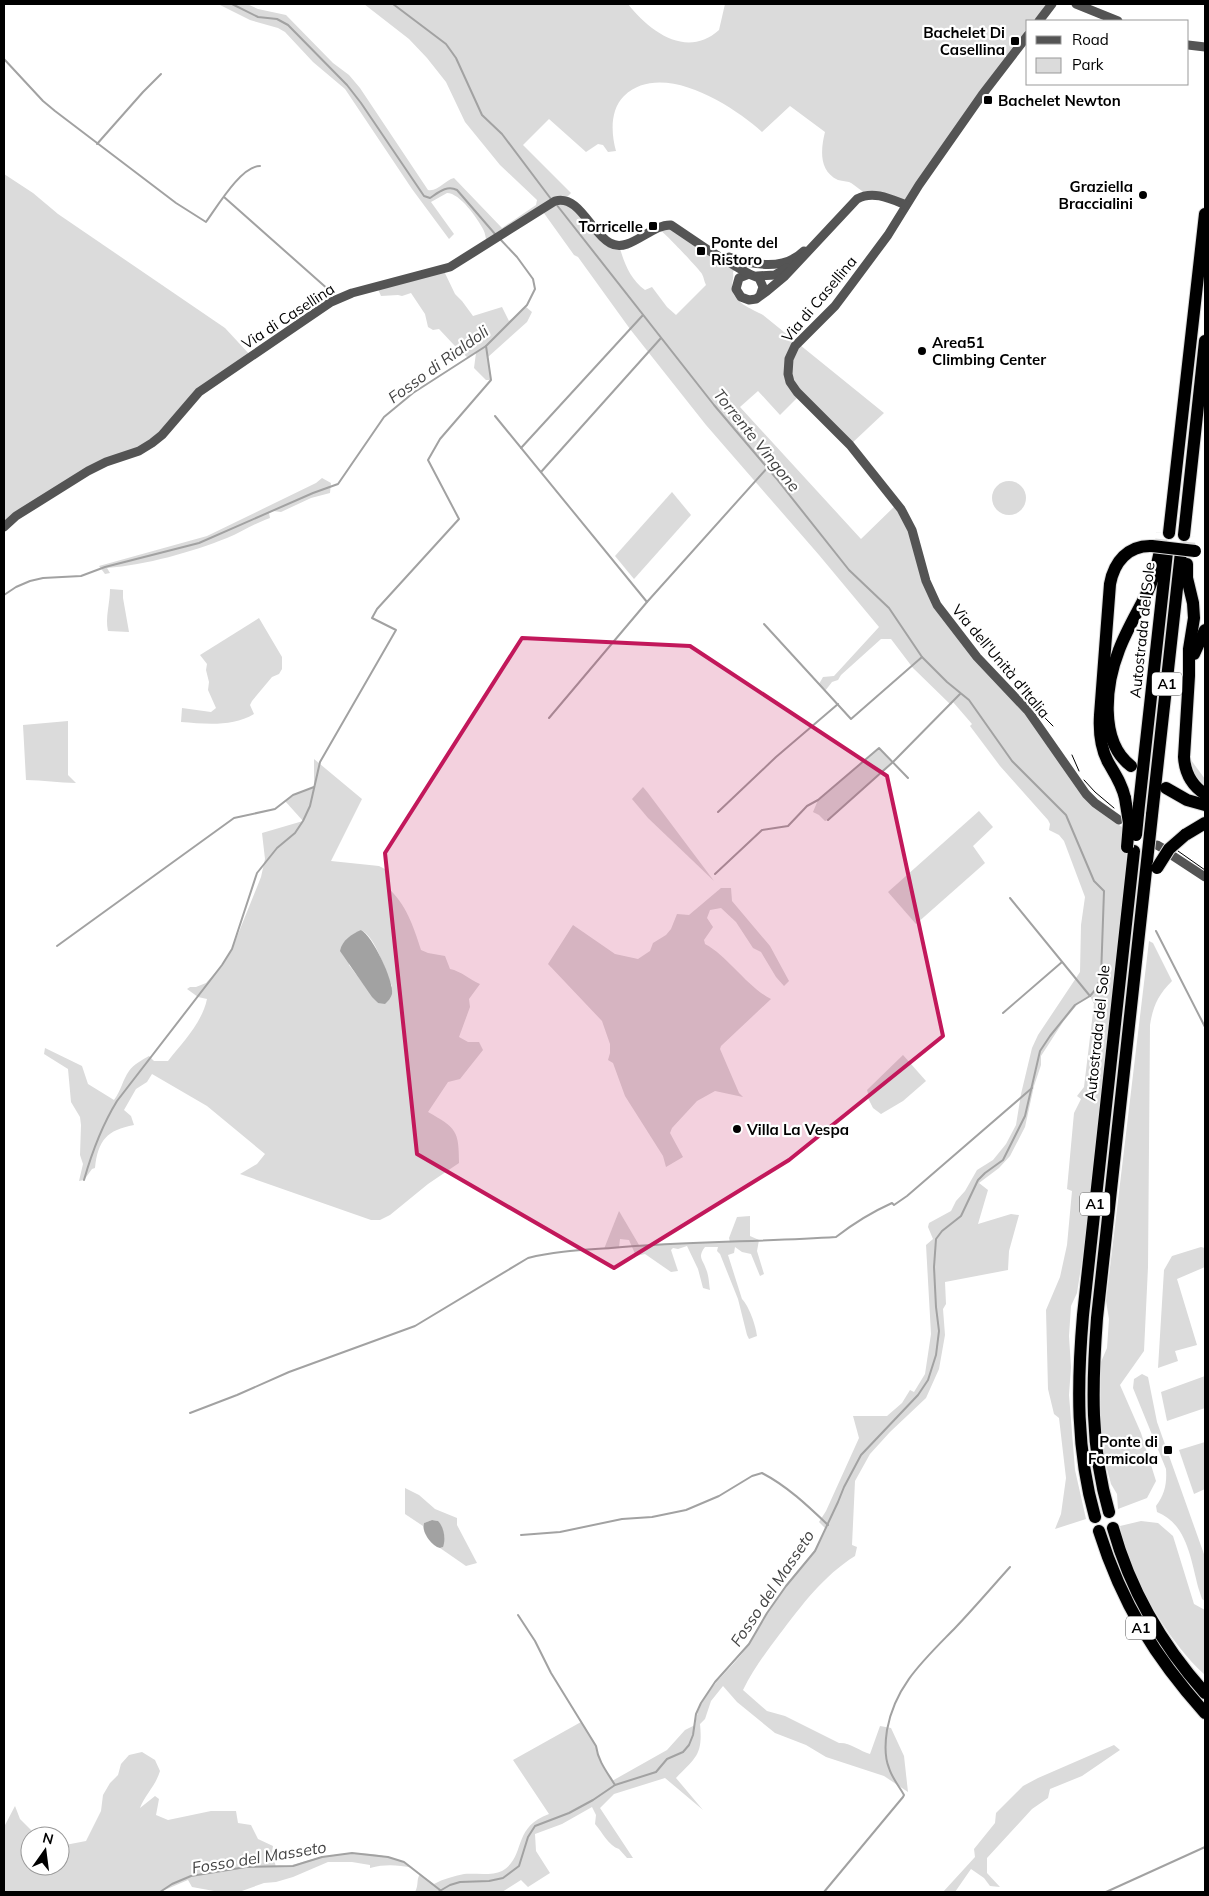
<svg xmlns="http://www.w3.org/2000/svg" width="1209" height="1896" viewBox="0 0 1209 1896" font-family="Mulish,sans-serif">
<rect width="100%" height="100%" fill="#fff"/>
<g fill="#dbdbdb" fill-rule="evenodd">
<path d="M218 4H247L258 9 286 15 333 63 349 75 360 88 428 190C438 192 445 180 454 178L502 228 536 205 537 200 500 165 465 122 446 82 427 58 409 39 364 4H628C650 32 687 59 719 30L725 4H1053L1039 21H1028V35L906 205C894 202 881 200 869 195 861 192 856 185 849 182 845 181 841 181 838 180 818 171 821 148 825 132L790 106 762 132C732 105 662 60 624 96 610 110 611 133 616 151L608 152 603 145 598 144 586 152 549 119 523 145 571 193 565 199 600 234 619 245C624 263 630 279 645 290L652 287 667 307 676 315 706 285C704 281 704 278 702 274 699 269 664 232 660 230L668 225 735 269 733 272C734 277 732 281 732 287 732 302 752 309 763 315L884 413 850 445 800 395 780 415 758 391 740 407 861 539 897 504 901 509 931 595 1009 690 1080 787 1119 820V825L1128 832 1126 866 1130 890 1103 1126 1077 1293 1071 1306 1069 1336 1071 1367 1069 1395 1075 1470 1086 1519 1055 1529 1061 1514 1066 1478 1059 1418 1054 1414 1048 1389 1046 1310 1060 1277 1067 1245 1072 1191 1067 1189 1074 1113 1081 1099 1077 1096 1084 1087 1094 1004 1090 996 1080 1001 1063 1022 1041 1056V1065L1034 1086 1025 1127 1010 1156 999 1168 979 1183 988 1190 978 1224 1011 1214 1019 1215 1009 1251 1008 1270 945 1282 946 1304 943 1309 945 1335 939 1369 926 1398 890 1432 870 1454 855 1481 852 1545 857 1547 855 1556C823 1576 802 1605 779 1635 766 1652 753 1670 743 1690L767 1711 785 1716 839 1743C849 1742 860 1751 870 1754L880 1726 891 1728 904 1756 908 1792 884 1776 826 1757 806 1745 775 1733 737 1702 723 1686 711 1701 705 1719 700 1724C703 1755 696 1757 676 1778L703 1810 665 1778 614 1794 600 1808 633 1858H627L619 1849C609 1846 602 1832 595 1824L596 1815 592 1807 562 1824 535 1834 536 1851 550 1873 528 1887 521 1880 502 1892H415C419 1885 416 1880 420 1874L434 1884C443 1879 454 1876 464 1874 475 1873 492 1876 502 1871 527 1856 511 1828 549 1814L513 1760 581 1722 596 1746 597 1754 602 1765 612 1781 667 1750 685 1730 695 1725C700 1689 731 1672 749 1644 753 1639 755 1632 758 1627 766 1613 775 1601 784 1588 798 1568 817 1553 826 1529L819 1522 826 1511 859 1438 853 1416H887L902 1403 910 1390 914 1392 925 1374 931 1334 926 1245 933 1239 928 1227 929 1223 951 1211 956 1201 965 1191 977 1170 993 1160 1006 1144 1016 1125 1021 1094 1032 1048 1038 1035 1080 972 1081 925 1085 897 1064 841 1059 835 1049 830 1050 824 1048 820 1000 766 970 726 972 724 953 702 951 705 913 668 891 639H881L841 675 838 680 832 682 825 691 819 684 823 677 834 676 879 627 819 555 706 425 630 329 578 257 574 255 541 209 488 244C485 239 486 234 483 229 477 218 460 193 447 193L431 202 454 234 449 239 412 189 345 89 313 62 285 32 278 28 250 20Z"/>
<polygon points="4,174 33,193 58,214 225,328 251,356 216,379 152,443 106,462 4,527"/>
<polygon points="443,269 455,294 462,301 473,316 502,307 509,321 526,307 532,312 527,322 488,357 491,380 486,380 474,368 476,353 468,358 454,345 439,329 433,330 428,327 425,314 411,293 402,296 398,295 381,296 377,287"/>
<path d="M322 478 331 483 330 493 311 498 281 512 273 511 269 513 270 518C255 523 242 532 227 538 192 552 146 565 107 568L110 573 105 574 99 566 207 536 316 483Z"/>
<circle cx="1009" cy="498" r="17"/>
<polygon points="672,492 691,515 634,579 615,556"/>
<path d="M110 589 123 590V598L129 632 108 631C105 617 110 604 110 589Z"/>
<path d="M259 618 282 657V669L279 674 272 677 252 701 250 705 254 714C232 727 206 724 181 722L182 708 211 712 216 708 208 690 209 682 206 670 207 664 200 655Z"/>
<path d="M68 721V775L76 783C59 783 43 780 26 780L23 725Z"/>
<polygon points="879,748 893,762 828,820 825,821 819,815 813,812 818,800"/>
<path d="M314 759 362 799 331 861 379 866 389 871 387 887C406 904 413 925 421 950L428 953 445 956 450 969C461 971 470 980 480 984L469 999 470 1007 459 1037 468 1042H479L483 1050 460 1079 448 1082 428 1112C456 1128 459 1130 459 1163L428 1184 390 1215 380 1220H371L240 1174 257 1164 265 1154 207 1106 152 1074 147 1082 136 1089 124 1110 131 1116 134 1125C107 1130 98 1140 95 1168L92 1169 84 1180 79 1181 83 1164 80 1155 81 1125 80 1117 71 1102 68 1069 44 1054 45 1048 82 1066 88 1084 114 1100C121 1091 123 1079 129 1071 134 1064 142 1060 149 1056L154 1061H168C182 1043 202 1023 207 999L198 997 187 989 190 987H196L206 983 222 965 232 949 261 877 265 859 262 833 303 821 285 801 300 792 314 787ZM361 930C376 937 385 971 392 986L378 1003 349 965Z"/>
<polygon points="1191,760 1205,779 1205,786 1195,775"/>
<polygon points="643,787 648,793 714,881 648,818 632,799"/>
<polygon points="979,811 993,827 973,846 985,863 916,924 888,892"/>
<path d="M721 888H731L732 901 770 946 789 981 784 986 776 977 761 952 753 948 736 922 721 908 710 910 707 918 713 927 704 940 705 944C729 957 747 987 771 999L721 1046 720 1049 739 1093 743 1097 715 1091 697 1101 672 1128 670 1133 683 1157 666 1167 663 1156 625 1096 613 1063 608 1060 610 1053V1044L602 1021 548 964 573 925 615 954 638 959 650 951 653 943 666 935 671 929 677 914 689 915Z"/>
<path d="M1149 941 1153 943 1172 981C1158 995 1153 1006 1150 1025L1148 1267 1144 1351 1120 1385 1141 1433 1156 1481 1147 1498 1118 1509 1117 1494 1111 1484 1100 1443 1101 1362 1107 1348 1109 1319 1106 1301Z"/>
<polygon points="903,1055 926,1081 903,1101 881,1114 873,1108 868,1098 869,1097 867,1090"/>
<path d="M619 1211 639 1245 730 1242 729 1238 737 1217 750 1216V1236L759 1240 757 1251 764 1274 760 1276 751 1254 742 1252 735 1247 734 1253 728 1255 742 1299C749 1306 756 1326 757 1336L749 1339 747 1335 738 1299 720 1254 717 1251 718 1247H705C697 1257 703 1260 706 1269 709 1276 709 1284 710 1290L703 1288 698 1269 687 1246 678 1249 673 1248 671 1250 678 1271 671 1272 645 1254 636 1256 629 1240 620 1239 619 1247 604 1249Z"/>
<polygon points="1201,1247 1205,1248 1205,1267 1177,1279 1197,1345 1175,1351 1178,1361 1158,1368 1164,1270 1172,1256"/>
<path d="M1142 1374 1148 1377 1157 1422 1205 1557V1601L1202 1599 1199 1590C1191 1562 1188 1524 1157 1512L1156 1506C1165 1494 1167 1483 1166 1469L1133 1388 1134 1379Z"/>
<polygon points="1205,1376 1205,1408 1167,1421 1161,1392"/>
<polygon points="1205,1442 1205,1489 1194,1494 1179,1450"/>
<polygon points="405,1488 419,1495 435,1509 457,1518 457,1525 477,1563 466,1566 440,1548 443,1547 438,1521 432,1520 424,1523 423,1526 405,1514"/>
<path d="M1141 1521 1158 1523 1173 1536 1194 1604 1205 1610V1675C1168 1642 1129 1575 1120 1526Z"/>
<polygon points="1114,1745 1120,1750 1082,1776 1050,1789 1048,1798 1032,1809 987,1858 987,1873 1000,1887 990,1886 984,1878 971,1869 955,1892 943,1892 975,1857 974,1849 995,1823 996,1813 1023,1786 1038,1778"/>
<path d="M142 1752 155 1760 160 1771C156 1785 145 1795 140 1808L155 1796 159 1799 156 1815 168 1820 211 1811H236L238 1823 251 1825 258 1839 273 1846 272 1852 276 1867C292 1867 306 1860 322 1857 351 1851 387 1851 413 1868 397 1865 386 1864 370 1868V1865L352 1862H328L293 1877 276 1882 264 1883 239 1892H215L214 1891 192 1887 188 1880 160 1892H4V1827L15 1806 20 1819 37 1836H30V1866H60V1846L86 1841 101 1811 103 1795 110 1783 118 1775 121 1764 129 1755Z"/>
</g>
<g fill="#a2a2a2">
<path d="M361 930C372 935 394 981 392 994 391 998 388 1001 385 1004L378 1003 372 997 340 951C342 940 352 934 361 930Z"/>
<path d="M432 1520 438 1521C444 1527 446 1539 443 1547L440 1548C431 1546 421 1531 424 1523Z"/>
</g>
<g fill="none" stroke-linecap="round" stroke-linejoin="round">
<g stroke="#a2a2a2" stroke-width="2">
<path d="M232 4 258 17 277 19 288 25 347 85 361 103 424 196 430 198C439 192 447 185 457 190L495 234"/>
<polyline points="393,4 446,44 456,58 482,115 502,134 551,199"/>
<path d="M4 59 43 101 55 111 176 203 206 222C217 207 241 166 260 166"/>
<polyline points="97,144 143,92 161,74"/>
<polyline points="224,197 330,291"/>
<polyline points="495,416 647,602"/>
<polyline points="521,448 643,315"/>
<polyline points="541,472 661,338"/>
<polyline points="4,595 16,587 30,581 43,578 81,576 105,567 199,543 313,493 338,484 384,417 413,393 486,346 527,305 535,289 533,279 517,257 500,239"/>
<polyline points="764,624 851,719 922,657"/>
<polyline points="549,718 647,602 768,467"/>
<polyline points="718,812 776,757 838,704"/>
<polyline points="828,820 893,762 960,694"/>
<polyline points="715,874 762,830 788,826 807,806 818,800 879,748 908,778"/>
<polyline points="1010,898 1090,996"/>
<polyline points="1156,931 1205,1027"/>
<polyline points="57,946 234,818 275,809 293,795 314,787"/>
<polyline points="1003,1013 1062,962"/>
<path d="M84 1180C92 1152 101 1127 117 1101L222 965 232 949 257 873 277 848 295 833 303 821 310 806 320 762 396 630 372 618 377 609 459 519 428 460 440 439 491 380 486 346"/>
<path d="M190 1413 237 1395 289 1372 415 1326 528 1258C555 1251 583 1250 611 1248 686 1241 761 1242 836 1237 854 1223 872 1212 892 1203L894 1205 907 1196 1032 1088"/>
<path d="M521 1535 560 1532 622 1519 652 1517 686 1510 719 1496 752 1476 762 1473C787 1486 807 1505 828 1525"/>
<path d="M518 1615 535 1641 551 1673 596 1746C598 1761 607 1772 615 1785"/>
<polyline points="160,1892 172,1884 191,1876 246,1867 293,1866 322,1857 352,1853 388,1857 404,1862 440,1890"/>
<polyline points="438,1892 450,1885 460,1882 489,1881 503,1878 519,1866 528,1837 535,1826 569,1813 593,1800 615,1785 656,1772 667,1759 683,1752 689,1745 693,1735 696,1714 701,1703 715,1682 749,1644 767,1613 786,1586 815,1551 838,1502 844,1487 861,1455 918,1395 928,1380 936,1355 939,1331 936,1307 934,1267 936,1239 942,1231 961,1216 978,1180 985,1173 1003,1160 1025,1116 1040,1051 1050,1036 1075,1005 1090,996 1096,989 1101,977 1104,891 1094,881 1066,815 1012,761 969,700 947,682 922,657 889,608 849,570 776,478 714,405 556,204"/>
<path d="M824 1892 903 1797 904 1795C899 1786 892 1778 889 1768 884 1756 885 1743 887 1730 895 1685 925 1659 956 1627 974 1608 992 1587 1010 1567"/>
<polyline points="1106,1892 1205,1847"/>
</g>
<g stroke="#d9d9d9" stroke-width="12" stroke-dasharray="12 6" stroke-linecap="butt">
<polyline points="1160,551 1162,533"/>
<polyline points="1188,554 1190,536"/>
</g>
<defs>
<g id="motorway">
<polyline points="1169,533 1205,214"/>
<polyline points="1184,535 1205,341"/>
<path d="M1187 564V578L1193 603 1194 618 1189 649V676L1184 757C1185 773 1191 785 1205 794"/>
<polyline points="1194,654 1205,630"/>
<path d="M1131 766C1098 741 1106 683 1119 650 1126 631 1137 613 1146 595 1153 581 1157 566 1160 551"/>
<polyline points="1166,788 1187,800 1205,805"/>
<path d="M1125 798C1122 784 1115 774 1108 762 1100 747 1099 731 1100 715L1110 584C1114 562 1128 545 1152 546"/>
<polyline points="1139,805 1167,552"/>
<polyline points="1152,815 1181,552"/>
<polyline points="1185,835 1205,823"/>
<path d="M1109 1512C1090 1447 1092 1384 1097 1318L1147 861"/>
<path d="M1095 1517C1076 1451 1077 1384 1083 1315L1134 851"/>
<path d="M1113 1528C1130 1589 1163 1646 1205 1693"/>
<path d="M1099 1531C1122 1604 1155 1657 1205 1713"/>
</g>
</defs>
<use href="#motorway" stroke="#dbdbdb" stroke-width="14"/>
<g stroke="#545454" stroke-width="9">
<polyline points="1076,4 1118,21"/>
<polyline points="1039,21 1052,4"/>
<polyline points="1028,35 982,95 919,185 888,235 853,282 835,306 795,346 789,359 788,374 790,382 797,392 850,445 901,509 912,530 926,581 937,605 977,657 1028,711 1086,794 1095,803 1119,820"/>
<polyline points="1188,45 1205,47"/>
<path d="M729 257C754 265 784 271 804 251"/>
<polyline points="757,276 775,275 787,268"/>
<path d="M760 296 763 287 759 278 749 274 739 278 736 289 741 297 749 300 756 299 767 291 785 276 857 199C873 190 891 199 906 205"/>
<path d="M4 527 16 516 88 471 106 462 139 451 152 443 162 435 199 392 331 302 352 293 450 267 555 201C579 194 591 233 610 243 629 254 651 224 671 225L708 250 749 274"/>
<polyline points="1157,845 1164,849"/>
<polyline points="1173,856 1205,877"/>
</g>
<use href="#motorway" stroke="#000" stroke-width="12"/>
<g stroke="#000" stroke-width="1">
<polyline points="1040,713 1053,726"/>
<polyline points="1072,755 1079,771"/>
<polyline points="1084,780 1095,792 1114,808"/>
<polyline points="1178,851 1205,870"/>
</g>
<defs>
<g id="motorway-bridge">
<polyline points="1152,546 1195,551"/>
<polyline points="1125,798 1129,823 1127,847"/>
<polyline points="1136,835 1139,805"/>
<polyline points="1147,861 1152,815"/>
<polyline points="1157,868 1169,849 1185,835"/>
</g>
</defs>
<use href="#motorway-bridge" stroke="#dbdbdb" stroke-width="14" stroke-linecap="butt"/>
<use href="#motorway-bridge" stroke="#000" stroke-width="12"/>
</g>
<path fill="#c2185b" fill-opacity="0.2" stroke="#c2185b" stroke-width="4" stroke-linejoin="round" d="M522 638 690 646 887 776 943 1036 789 1160 614 1268 417 1154 385 853Z"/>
<g fill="#000" stroke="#fff" stroke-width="2">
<rect x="1010" y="36" width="10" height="10" rx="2.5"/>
<rect x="983" y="95" width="10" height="10" rx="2.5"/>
<circle cx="1143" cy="195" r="5"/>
<rect x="648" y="221" width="10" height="10" rx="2.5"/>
<rect x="696" y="246" width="10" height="10" rx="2.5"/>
<circle cx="922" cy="351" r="5"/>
<circle cx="737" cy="1129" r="5"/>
<rect x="1163" y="1445" width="10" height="10" rx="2.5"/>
</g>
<g text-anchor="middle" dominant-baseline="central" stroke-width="4.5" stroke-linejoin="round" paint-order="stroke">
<g fill="#fff" stroke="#4c4c4c" stroke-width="1">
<rect x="1152" y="672.5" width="30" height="23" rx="4"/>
<rect x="1080" y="1192.5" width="30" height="23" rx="4"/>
<rect x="1126" y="1616.5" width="30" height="23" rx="4"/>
</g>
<g font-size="14" font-weight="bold" fill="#000">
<text x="1167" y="684">A1</text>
<text x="1095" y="1204">A1</text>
<text x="1141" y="1628">A1</text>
</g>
<g font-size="15" font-weight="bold" fill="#000" stroke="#fff" text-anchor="end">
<text x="1005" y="32">Bachelet Di<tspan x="1005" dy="17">Casellina</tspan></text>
<text x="998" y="100" text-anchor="start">Bachelet Newton</text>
<text x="1133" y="186">Graziella<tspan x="1133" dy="17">Braccialini</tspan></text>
<text x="643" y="226">Torricelle</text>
<text x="711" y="242" text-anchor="start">Ponte del<tspan x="711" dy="17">Ristoro</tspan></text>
<text x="932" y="342" text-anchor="start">Area51<tspan x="932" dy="17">Climbing Center</tspan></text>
<text x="747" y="1129" text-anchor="start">Villa La Vespa</text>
<text x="1158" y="1441">Ponte di<tspan x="1158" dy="17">Formicola</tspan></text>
</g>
<g font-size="15" fill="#000" stroke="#fff">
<text transform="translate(819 299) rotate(-50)">Via di Casellina</text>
<text transform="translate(288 316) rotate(-33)">Via di Casellina</text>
<text transform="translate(1142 630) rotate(-84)">Autostrada del Sole</text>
<text transform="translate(1001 661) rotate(50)">Via dell'Unità d'Italia</text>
<text transform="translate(1097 1033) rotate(-84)">Autostrada del Sole</text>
</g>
<g font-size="16" font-style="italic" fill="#434343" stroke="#fff">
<text transform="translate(438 364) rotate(-36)">Fosso di Rialdoli</text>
<text transform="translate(757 440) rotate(51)">Torrente Vingone</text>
<text transform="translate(772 1588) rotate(-56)">Fosso del Masseto</text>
<text transform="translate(259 1857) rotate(-9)">Fosso del Masseto</text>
</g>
</g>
<rect width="1209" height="1896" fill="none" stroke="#000000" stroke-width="10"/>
<rect x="1026" y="20" width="162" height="65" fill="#ffffff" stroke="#999999"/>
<rect x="1036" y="36" width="25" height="8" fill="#545454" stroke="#999999"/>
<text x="1072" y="45" font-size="15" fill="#000000">Road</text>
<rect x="1036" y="58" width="25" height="15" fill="#dbdbdb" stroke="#999999"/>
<text x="1072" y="70" font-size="15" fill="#000000">Park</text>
<g transform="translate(45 1851) rotate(14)"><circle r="24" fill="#ffffff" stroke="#999999"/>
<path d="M0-4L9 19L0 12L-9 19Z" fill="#000000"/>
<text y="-8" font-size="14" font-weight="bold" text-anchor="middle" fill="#000000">N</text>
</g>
</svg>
